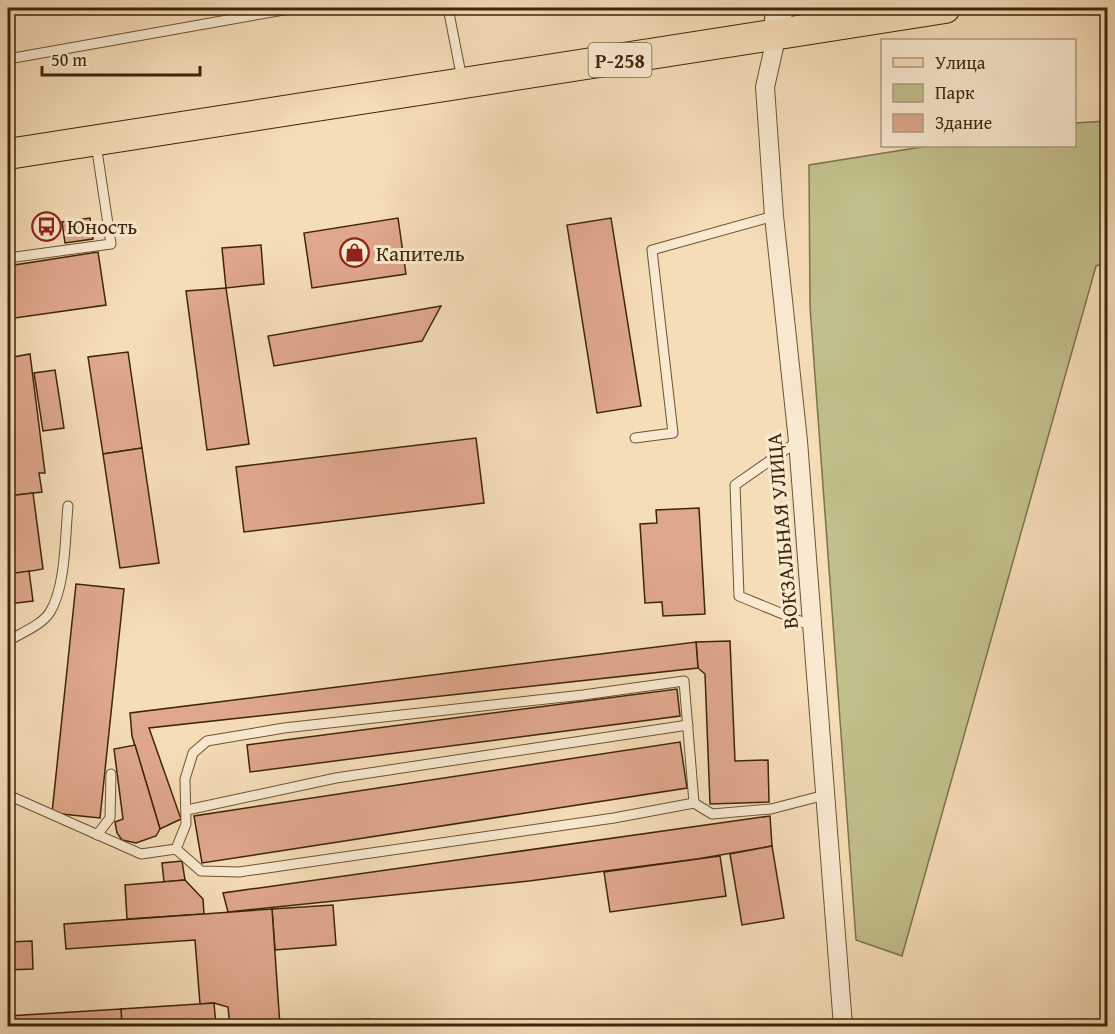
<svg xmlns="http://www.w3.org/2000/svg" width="1115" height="1034" viewBox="0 0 1115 1034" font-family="'Gentium Book Plus',serif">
<rect width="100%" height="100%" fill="#f5ddb7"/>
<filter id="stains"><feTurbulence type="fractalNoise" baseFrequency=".00333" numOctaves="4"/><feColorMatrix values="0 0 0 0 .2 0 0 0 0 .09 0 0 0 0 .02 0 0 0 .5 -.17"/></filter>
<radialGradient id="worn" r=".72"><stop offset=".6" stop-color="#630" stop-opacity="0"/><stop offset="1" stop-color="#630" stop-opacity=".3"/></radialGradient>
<polygon fill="#c1bf8b" stroke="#7f7249" stroke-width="1.5" points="1107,121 1107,262 1096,266 902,956 856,940 810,307 809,165 928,146 1074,146 1075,123"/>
<g fill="#dfa78b" stroke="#3d2607" stroke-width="1.5">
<polygon points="90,218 93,239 65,243 62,222"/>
<polygon points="398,218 406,274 312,288 304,233"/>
<polygon points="611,218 641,406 597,413 567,225"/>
<polygon points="261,245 264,284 226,288 222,248"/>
<polygon points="98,252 106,305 8,319 8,266"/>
<polygon points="226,288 249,444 207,450 186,291"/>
<polygon points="441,306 422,341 274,366 268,336"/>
<polygon points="128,352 142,448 103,454 88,357"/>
<polygon points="30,354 45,473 39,473 42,492 8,496 8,358"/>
<polygon points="55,370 64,428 43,431 34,373"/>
<polygon points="476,438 484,503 244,532 236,467"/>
<polygon points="142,448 159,563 120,568 103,454"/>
<polygon points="33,493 43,569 14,574 8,526 8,496"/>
<polygon points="699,508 705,614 663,616 662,602 645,603 640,524 657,523 656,510"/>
<polygon points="29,571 33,601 8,604 8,574"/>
<polygon points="76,584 124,589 100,818 52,813"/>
<polygon points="730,641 735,761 768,760 769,802 710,804 705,674 698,668 696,642"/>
<polygon points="696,642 698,668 149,728 181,819 160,829 132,736 130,713"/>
<polygon points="677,689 680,716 250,772 247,745"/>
<polygon points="680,742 687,788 202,863 194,816"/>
<polygon points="135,745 160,829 156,836 136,843 122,840 117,833 115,822 123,819 114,749"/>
<polygon points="770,816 772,846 697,859 529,881 228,912 223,893"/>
<polygon points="772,846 784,918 742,925 730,854"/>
<polygon points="720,856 726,896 610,912 604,872"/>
<polygon points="182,861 185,880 164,882 162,863"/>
<polygon points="185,880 203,899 204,914 127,919 125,885"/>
<polygon points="333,905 336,945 275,950 272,909"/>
<polygon points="272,909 280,1026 230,1026 228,1007 214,1003 200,1004 195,940 66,949 64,924"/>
<polygon points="32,941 33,969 8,970 8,942"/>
<polygon points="214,1003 216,1026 122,1026 121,1009"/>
<polygon points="121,1009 122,1026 8,1026 8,1016"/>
<polygon points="369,1019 369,1026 277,1026 280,1026"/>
</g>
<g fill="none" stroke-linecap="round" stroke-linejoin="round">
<defs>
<g id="lane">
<polyline points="448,8 462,79"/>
<polyline points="8,59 295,8"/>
<polyline points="8,258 111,244 96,144"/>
<polyline points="635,438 673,433 652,250 774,216"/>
<polyline points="798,441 735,485 739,596 812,626"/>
<path d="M8 641C21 633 42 625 50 612 66 586 65 536 68 506"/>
<polyline points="8,795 141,854 176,849 201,871 239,872 614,818 694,803 684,681 583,695 284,728 207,741 193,753 185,779 186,824 176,849"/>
<polyline points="694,803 712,814 771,809 825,795"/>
<polyline points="187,810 336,778 688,725"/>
<polyline points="97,835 110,818 111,774"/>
</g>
<polyline id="street" points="777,34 765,87 774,216 798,441 843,1026"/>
<polyline id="secondary" points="777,34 779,8"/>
<polyline id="primary" points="8,154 945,8"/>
</defs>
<use href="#lane" stroke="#6b5433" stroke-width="11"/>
<use href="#street" stroke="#6b5433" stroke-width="20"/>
<use href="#secondary" stroke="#3d2607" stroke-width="28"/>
<use href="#primary" stroke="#3d2607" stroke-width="32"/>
<use href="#lane" stroke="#f8e9d0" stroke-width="9"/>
<use href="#street" stroke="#f8e9d0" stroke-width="18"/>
<use href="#secondary" stroke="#f8e9d0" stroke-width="26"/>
<use href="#primary" stroke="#f5ddb7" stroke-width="30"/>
</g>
<defs>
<symbol id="bus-ring" viewBox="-11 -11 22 22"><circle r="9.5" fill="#f8e9d0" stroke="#8f2418" stroke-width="1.5"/><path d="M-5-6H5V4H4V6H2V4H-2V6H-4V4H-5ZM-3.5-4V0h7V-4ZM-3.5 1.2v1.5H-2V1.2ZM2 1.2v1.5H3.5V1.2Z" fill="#8f2418"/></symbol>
<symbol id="shop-ring" viewBox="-11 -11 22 22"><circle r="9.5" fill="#f8e9d0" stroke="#8f2418" stroke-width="1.5"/><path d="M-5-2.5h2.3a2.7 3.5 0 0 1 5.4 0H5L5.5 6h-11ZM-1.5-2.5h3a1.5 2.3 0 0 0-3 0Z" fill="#8f2418"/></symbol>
</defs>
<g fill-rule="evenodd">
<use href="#bus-ring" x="30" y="210" width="33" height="33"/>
<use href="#shop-ring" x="338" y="236" width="33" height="33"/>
</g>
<g text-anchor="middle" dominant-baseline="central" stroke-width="6" stroke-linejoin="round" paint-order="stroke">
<rect fill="#f8e9d0" stroke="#756043" stroke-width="1.5" x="588.5" y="43" width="63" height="34" rx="4.5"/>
<g font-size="20" font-weight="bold" fill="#3d2607">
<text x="620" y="60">Р-258</text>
</g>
<g font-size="21" fill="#3d2607" stroke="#f8e9d0" text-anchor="start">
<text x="67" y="226">Юность</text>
<text x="376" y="253">Капитель</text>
</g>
<g font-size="21" fill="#3d2607" stroke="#f8e9d0">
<text transform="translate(782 531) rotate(-95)">ВОКЗАЛЬНАЯ УЛИЦА</text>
</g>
</g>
<rect width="1115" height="1034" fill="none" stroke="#f5ddb7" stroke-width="30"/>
<rect x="9" y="9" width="1097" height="1016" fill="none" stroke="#3d2607" stroke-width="3"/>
<rect x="15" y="15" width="1085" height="1004" fill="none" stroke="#3d2607" stroke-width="1.5"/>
<rect x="881" y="39" width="195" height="108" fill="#f8e9d0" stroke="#ad9b80" stroke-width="1.5"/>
<rect x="893" y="58" width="30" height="9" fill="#f5ddb7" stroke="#ad9b80" stroke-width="1.5"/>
<text x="935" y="69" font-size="18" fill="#3d2607">Улица</text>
<rect x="893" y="84" width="30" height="18" fill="#c1bf8b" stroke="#ad9b80" stroke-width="1.5"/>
<text x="935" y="99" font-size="18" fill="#3d2607">Парк</text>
<rect x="893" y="114" width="30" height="18" fill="#dfa78b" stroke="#ad9b80" stroke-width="1.5"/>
<text x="935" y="129" font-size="18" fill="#3d2607">Здание</text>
<path d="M42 66v9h158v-9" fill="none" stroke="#3d2607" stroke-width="3"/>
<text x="51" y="66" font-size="18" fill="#3d2607" stroke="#f8e9d0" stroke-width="4.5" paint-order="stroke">50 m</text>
<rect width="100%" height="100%" filter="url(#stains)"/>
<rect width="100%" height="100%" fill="url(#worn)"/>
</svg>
